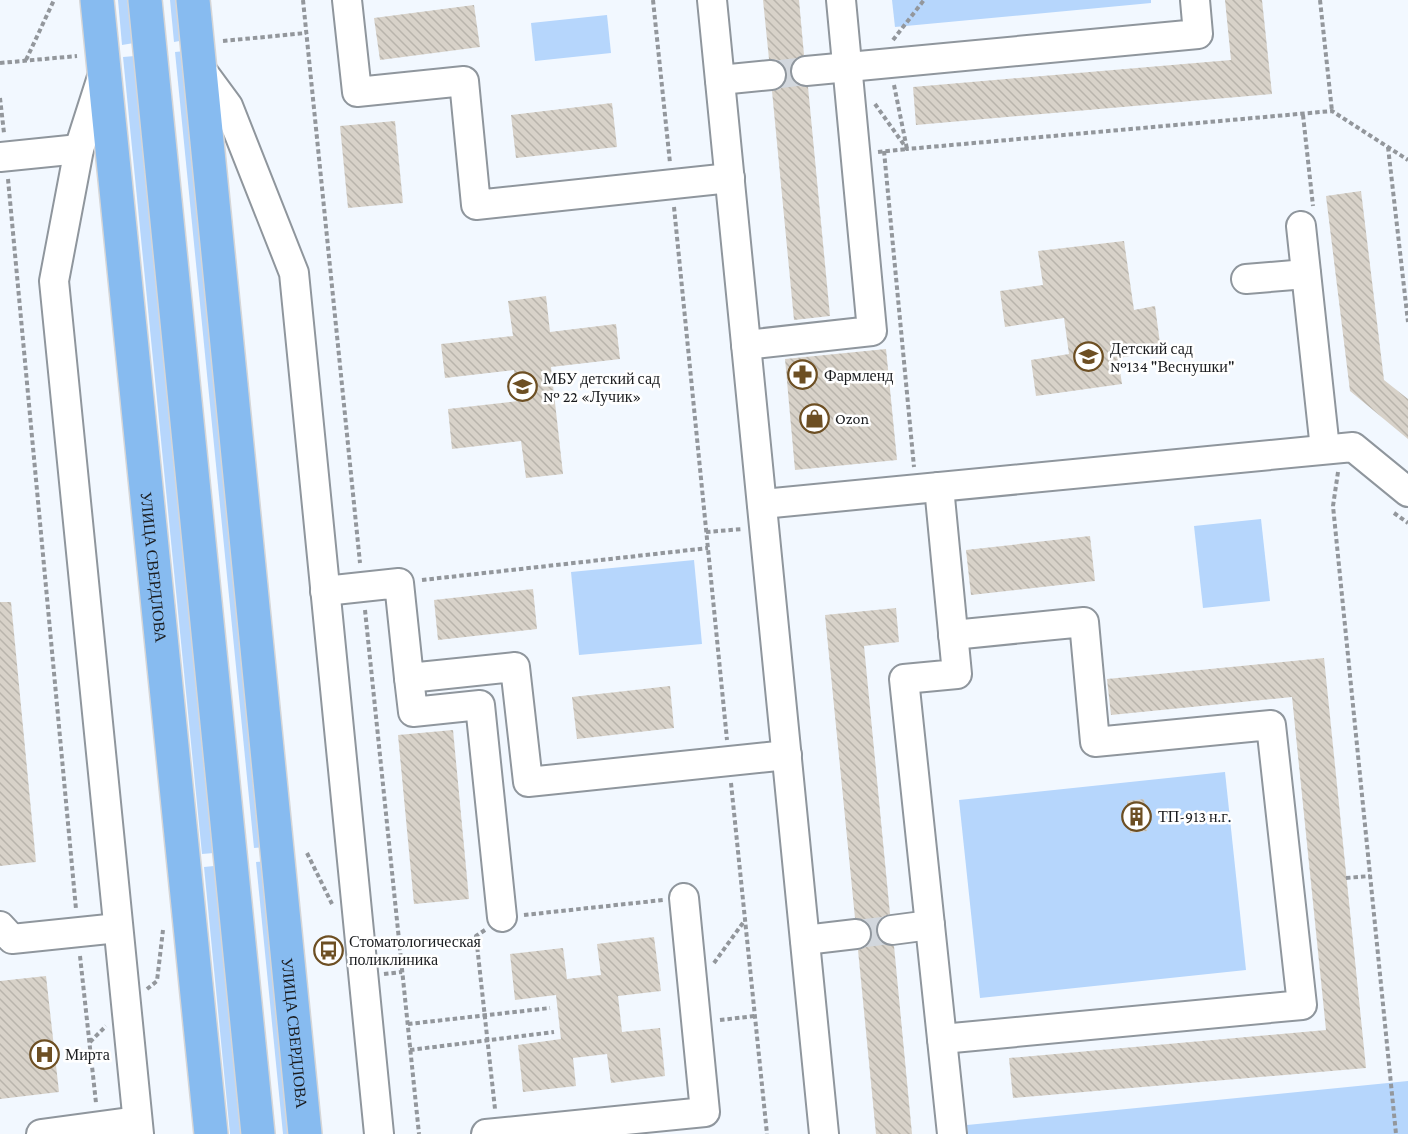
<svg xmlns="http://www.w3.org/2000/svg" width="1408" height="1134" viewBox="0 0 1408 1134" font-family="'Crimson Pro',serif">
<defs>
<pattern id="building-back-hatch" width="6" height="6" patternUnits="userSpaceOnUse" patternTransform="scale(1.5)"><rect width="6" height="6" fill="#d8d2c9"/><path d="M-1 5l2 2M0 0l6 6M5-1l2 2" fill="none" stroke="#b9b4ac"/></pattern>
</defs>
<rect width="100%" height="100%" fill="#f2f8ff"/>
<g fill="#b6d6fc">
<polygon points="118,0 130,0 134,43 122,45"/>
<polygon points="170,0 181,0 185,40 174,42"/>
<polygon points="892,0 1151,0 1151,3 895,27"/>
<polygon points="607,15 611,53 535,61 531,23"/>
<polygon points="185,51 265,847 254,848 175,52"/>
<polygon points="135,56 214,853 202,854 123,57"/>
<polygon points="1261,519 1270,601 1203,608 1194,526"/>
<polygon points="694,560 702,644 579,655 571,572"/>
<polygon points="1225,772 1246,970 980,998 959,800"/>
<polygon points="268,861 294,1134 283,1134 256,862"/>
<polygon points="214,866 241,1134 230,1134 204,867"/>
<polygon points="1408,1081 1408,1134 968,1134 967,1125"/>
</g>
<g fill="url(#building-back-hatch)">
<polygon points="763,0 799,0 804,55 791,64 790,73 799,86 808,87 830,316 794,320 772,91 780,89 786,82 787,73 778,60 769,59"/>
<polygon points="1225,0 1262,0 1272,94 916,125 913,87 1231,60"/>
<polygon points="474,5 480,47 380,60 374,18"/>
<polygon points="612,103 617,147 516,158 511,115"/>
<polygon points="395,121 403,203 348,208 340,126"/>
<polygon points="1361,191 1384,380 1408,399 1408,439 1350,391 1326,196"/>
<polygon points="1124,241 1134,310 1155,306 1161,351 1118,358 1122,384 1036,396 1031,360 1069,354 1064,318 1005,327 1000,291 1043,285 1038,251"/>
<polygon points="546,296 550,332 616,324 620,359 551,367 563,474 526,478 521,441 452,449 448,409 518,401 514,370 445,378 441,344 513,336 508,301"/>
<polygon points="886,349 897,460 795,470 785,359"/>
<polygon points="1090,536 1095,581 971,595 966,550"/>
<polygon points="533,589 537,629 438,640 434,600"/>
<polygon points="0,602 11,602 36,862 0,866"/>
<polygon points="896,608 899,642 864,646 890,914 882,917 876,932 879,940 894,946 912,1134 876,1134 858,950 866,947 872,933 869,924 855,918 825,615"/>
<polygon points="1324,658 1366,1068 1013,1098 1009,1058 1326,1030 1292,697 1111,715 1107,679"/>
<polygon points="670,686 674,728 577,739 572,697"/>
<polygon points="453,730 469,899 414,904 398,735"/>
<polygon points="1144,799 1147,831 1130,833 1127,801"/>
<polygon points="654,937 661,991 618,996 622,1032 660,1028 665,1076 611,1083 607,1054 573,1058 576,1086 523,1092 518,1045 561,1039 556,995 515,1000 510,954 563,948 567,979 601,975 597,944"/>
<polygon points="46,976 59,1092 0,1099 0,981"/>
</g>
<g fill="none" stroke-linecap="round" stroke-linejoin="round">
<g stroke="#d2d7dd" stroke-width="28" stroke-dasharray="28 14" stroke-linecap="butt">
<polyline points="771,75 806,71"/>
<polyline points="856,934 892,930"/>
</g>
<defs>
<g id="minor">
<polyline points="347,0 357,92 464,81 476,205 730,178"/>
<polyline points="712,0 824,1134"/>
<polyline points="200,68 228,106 294,273 379,1134"/>
<polyline points="806,71 1198,34 1195,0"/>
<polyline points="103,74 79,149 54,281 139,1134"/>
<polyline points="720,80 771,75"/>
<polyline points="0,157 79,149"/>
<polyline points="1301,226 1325,449"/>
<polyline points="1246,279 1306,274"/>
<polyline points="746,345 872,331 841,0"/>
<polyline points="939,487 957,674 904,679 952,1134"/>
<polyline points="762,504 1353,447 1408,492"/>
<polyline points="325,591 399,583 409,678 515,667 528,782 787,755"/>
<polyline points="409,678 413,712 480,705 502,917"/>
<polyline points="0,926 12,939 118,928"/>
<polyline points="892,930 930,925"/>
<polyline points="805,940 856,934"/>
<polyline points="942,1039 1302,1005 1271,725 1095,742 1084,622 953,635"/>
<polyline points="41,1134 137,1121"/>
<polyline points="486,1134 705,1112 684,898"/>
</g>
<g id="major">
<path id="s1" d="M97 0 211 1134"/>
<polyline points="145,0 258,1134"/>
<path id="s2" d="M193 0 305 1134"/>
</g>
</defs>
<use href="#minor" stroke="#8f969d" stroke-width="32"/>
<use href="#major" stroke="#d6d6d7" stroke-width="36"/>
<g stroke="#93979c" stroke-width="4" stroke-dasharray="4.5 3" stroke-linecap="butt">
<polyline points="303,0 360,563"/>
<polyline points="653,0 670,163"/>
<polyline points="1320,0 1332,111"/>
<polyline points="893,40 924,0"/>
<polyline points="223,41 306,33"/>
<polyline points="26,60 54,0"/>
<polyline points="0,63 77,56"/>
<polyline points="0,98 4,133"/>
<polyline points="875,104 907,149 1332,111 1408,160"/>
<polyline points="1303,115 1313,206"/>
<polyline points="1388,147 1408,322"/>
<polyline points="884,151 914,467"/>
<polyline points="878,152 907,149 894,85"/>
<polyline points="8,179 76,909"/>
<polyline points="674,207 727,740"/>
<polyline points="1338,472 1333,506 1396,1134"/>
<polyline points="1394,513 1408,523"/>
<polyline points="706,532 743,529"/>
<polyline points="422,580 708,548"/>
<polyline points="365,610 419,1134"/>
<polyline points="731,783 767,1134"/>
<polyline points="307,853 332,904"/>
<polyline points="1346,878 1370,876"/>
<polyline points="524,915 663,900"/>
<polyline points="485,930 476,936 495,1109"/>
<polyline points="80,956 96,1103"/>
<polyline points="714,963 745,920"/>
<polyline points="384,974 402,972"/>
<polyline points="147,989 157,981 163,930"/>
<polyline points="720,1020 755,1016"/>
<polyline points="408,1024 550,1008"/>
<polyline points="90,1042 106,1026"/>
<polyline points="410,1050 554,1032"/>
</g>
<use href="#minor" stroke="#fff" stroke-width="28"/>
<use href="#major" stroke="#87bbf0" stroke-width="33"/>
</g>
<defs>
<symbol id="school-ring" viewBox="-11 -11 22 22"><circle r="9.5" fill="#fff" stroke="#6d4f23" stroke-width="1.5"/><path d="M0-5L7-2L0 1L-7-2ZM-4 1L0 2.5L4 1V4Q0 6-4 4Z" fill="#6d4f23"/></symbol>
<symbol id="pharmacy-ring" viewBox="-11 -11 22 22"><circle r="9.5" fill="#fff" stroke="#6d4f23" stroke-width="1.5"/><path d="M-2-6h4v4h4v4h-4v4h-4v-4h-4v-4h4Z" fill="#6d4f23"/></symbol>
<symbol id="shop-ring" viewBox="-11 -11 22 22"><circle r="9.5" fill="#fff" stroke="#6d4f23" stroke-width="1.5"/><path d="M-5-2.5h2.3a2.7 3.5 0 0 1 5.4 0H5L5.5 6h-11ZM-1.5-2.5h3a1.5 2.3 0 0 0-3 0Z" fill="#6d4f23"/></symbol>
<symbol id="building-ring" viewBox="-11 -11 22 22"><circle r="9.5" fill="#fff" stroke="#6d4f23" stroke-width="1.5"/><path d="M-4-6H4V6H1V3H-1V6H-4ZM-2.5-4.3h1.7v1.8h-1.7ZM.8-4.3h1.7v1.8H.8ZM-2.5-1h1.7V.8h-1.7ZM.8-1h1.7V.8H.8Z" fill="#6d4f23"/></symbol>
<symbol id="bus-ring" viewBox="-11 -11 22 22"><circle r="9.5" fill="#fff" stroke="#6d4f23" stroke-width="1.5"/><path d="M-5-6H5V4H4V6H2V4H-2V6H-4V4H-5ZM-3.5-4V0h7V-4ZM-3.5 1.2v1.5H-2V1.2ZM2 1.2v1.5H3.5V1.2Z" fill="#6d4f23"/></symbol>
<symbol id="hospital-ring" viewBox="-11 -11 22 22"><circle r="9.5" fill="#fff" stroke="#6d4f23" stroke-width="1.5"/><path d="M-5-5h3v3.5h4V-5h3V5h-3V1.5h-4V5h-3Z" fill="#6d4f23"/></symbol>
</defs>
<g fill-rule="evenodd">
<use href="#school-ring" x="1072" y="340" width="33" height="33"/>
<use href="#pharmacy-ring" x="786" y="358" width="33" height="33"/>
<use href="#school-ring" x="506" y="370" width="33" height="33"/>
<use href="#shop-ring" x="798" y="402" width="33" height="33"/>
<use href="#building-ring" x="1120" y="800" width="33" height="33"/>
<use href="#bus-ring" x="312" y="934" width="33" height="33"/>
<use href="#hospital-ring" x="28" y="1038" width="33" height="33"/>
</g>
<g text-anchor="middle" dominant-baseline="central" stroke-width="5" stroke-linejoin="round" paint-order="stroke">
<g font-size="16" fill="#1a1c1f" stroke="#fff" text-anchor="start">
<text x="1110" y="348">Детский сад<tspan x="1110" dy="18">№134 "Веснушки"</tspan></text>
<text x="824" y="375">Фармленд</text>
<text x="543" y="378">МБУ детский сад<tspan x="543" dy="18">№ 22 «Лучик»</tspan></text>
<text x="835" y="418">Ozon</text>
<text x="1158" y="816">ТП-913 н.г.</text>
<text x="349" y="941">Стоматологическая<tspan x="349" dy="18">поликлиника</tspan></text>
<text x="65" y="1054">Мирта</text>
</g>
<g font-size="16" fill="#1a1c1f" stroke="#fff">
<text stroke="none"><textPath href="#s1" startOffset="570">УЛИЦА СВЕРДЛОВА</textPath></text>
<text stroke="none"><textPath href="#s2" startOffset="1038">УЛИЦА СВЕРДЛОВА</textPath></text>
</g>
</g>
</svg>
